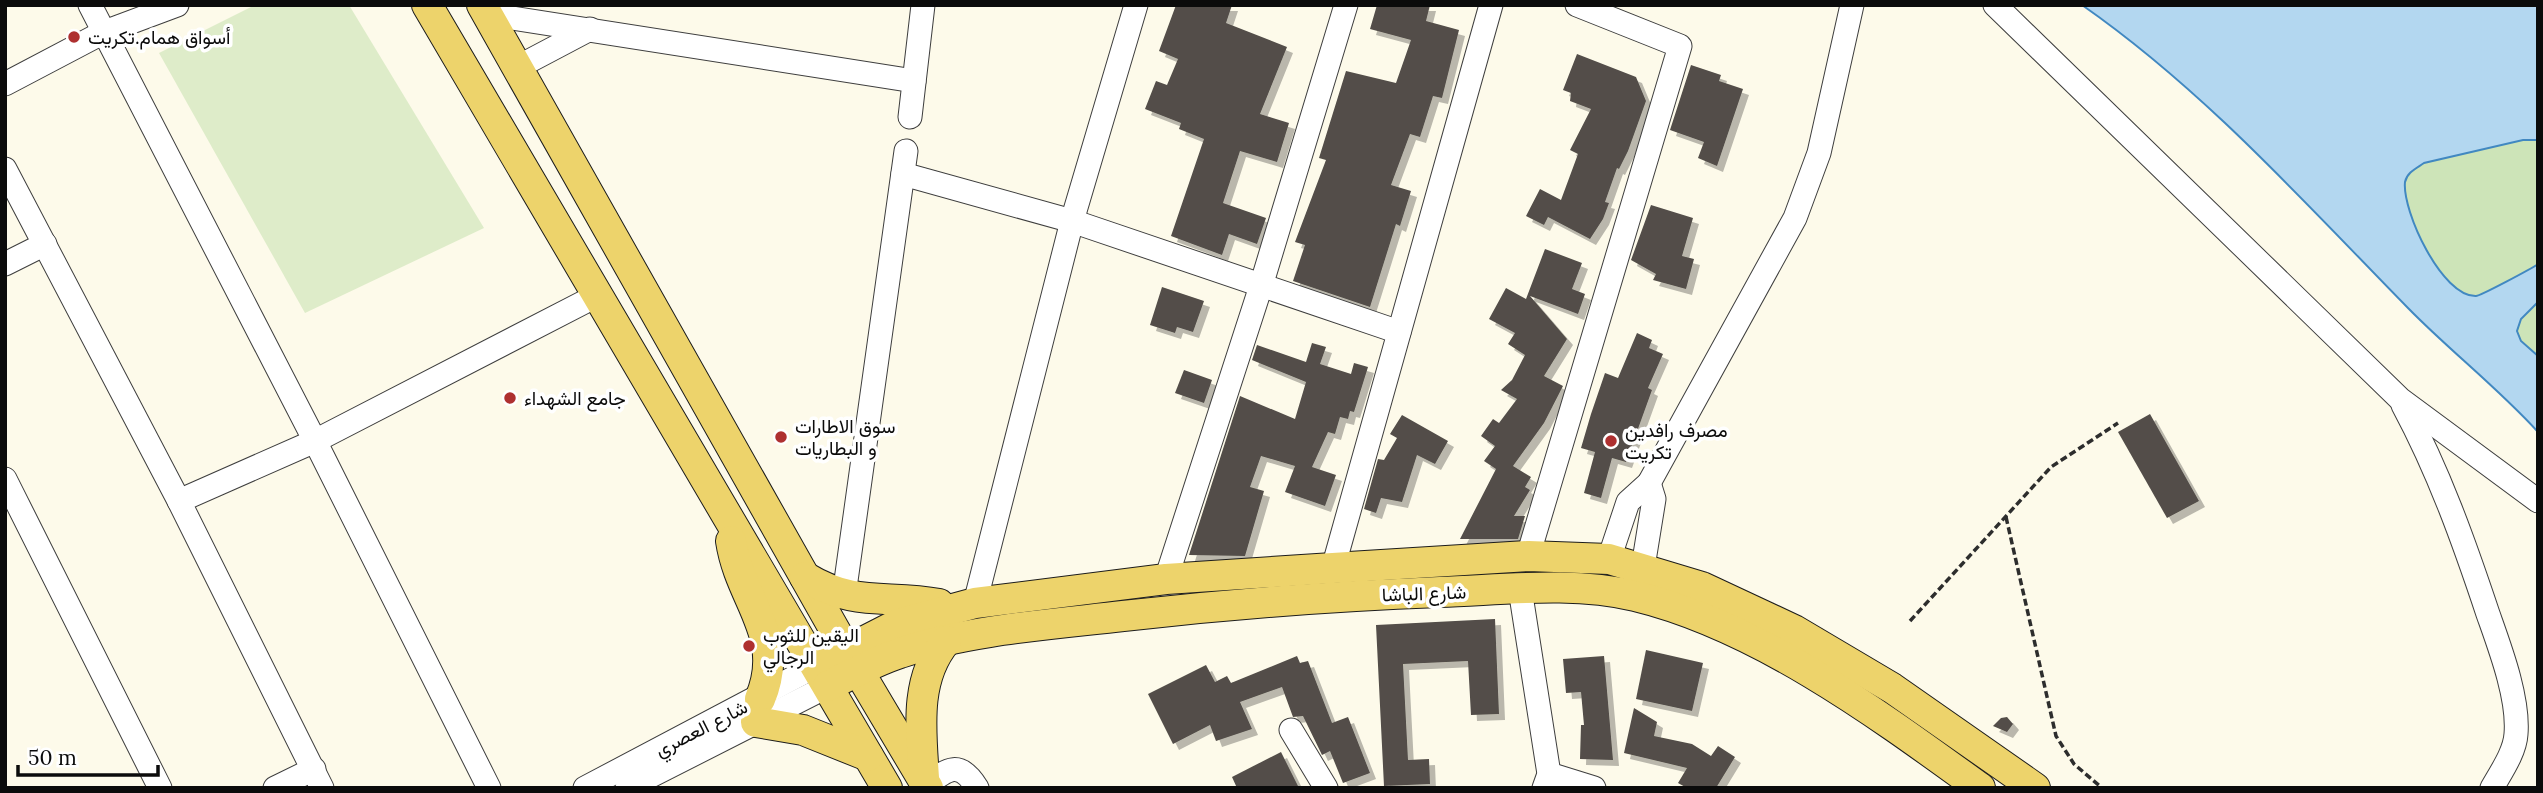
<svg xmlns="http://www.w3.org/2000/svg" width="2543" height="793" viewBox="0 0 2543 793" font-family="Lora,Vazirmatn,serif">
<defs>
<filter id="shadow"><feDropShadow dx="6" dy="6" stdDeviation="0" flood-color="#0004"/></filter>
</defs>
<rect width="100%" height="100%" fill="#fdfaea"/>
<g fill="#cde4b8">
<path d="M2523 140H2538V264C2532 268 2480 296 2476 296 2442 297 2402 211 2405 182 2406 172 2417 168 2424 163Z"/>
<polygon points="2538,302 2538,356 2521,341 2517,331 2521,319"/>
</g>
<polygon fill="#deecc9" points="255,5 349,5 484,228 305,313 159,53"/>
<path fill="#b3d7f0" stroke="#4188c1" stroke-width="2" d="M2082 5H2538V140H2523L2424 163C2417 168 2407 172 2405 182 2402 211 2442 297 2476 296 2480 296 2531 269 2538 264V302L2521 319 2517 331 2521 341 2538 356V432C2497 387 2450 351 2408 308 2304 202 2204 90 2082 5Z"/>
<g fill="#524d48" filter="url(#shadow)">
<polygon points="1176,5 1232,5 1226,23 1287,47 1260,114 1289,123 1277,162 1240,151 1223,203 1266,218 1257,244 1229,234 1222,255 1171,236 1204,139 1179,129 1181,123 1145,109 1156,81 1167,85 1178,59 1159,51"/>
<polygon points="1377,5 1430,5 1426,21 1459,30 1442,98 1433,96 1420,137 1410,134 1391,185 1411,191 1400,226 1396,224 1370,307 1293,281 1305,245 1295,242 1326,160 1319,158 1346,71 1396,83 1411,40 1370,29"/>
<polygon points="1577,54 1636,77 1646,101 1628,151 1619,169 1617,168 1605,202 1609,203 1603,219 1590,239 1548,217 1544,225 1526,216 1540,189 1561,200 1578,154 1570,150 1591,109 1570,101 1571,93 1563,90"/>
<polygon points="1691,65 1721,75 1719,81 1743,89 1717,166 1698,158 1704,142 1670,130"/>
<polygon points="1651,205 1693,218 1682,256 1694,259 1686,289 1653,280 1656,274 1631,260"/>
<polygon points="1545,249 1582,263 1572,289 1585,294 1578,314 1530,296 1567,339 1544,376 1563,386 1544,423 1513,466 1531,477 1525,487 1530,490 1514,516 1525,516 1518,539 1460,539 1496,469 1484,461 1495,446 1481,436 1493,419 1499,423 1517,399 1501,390 1512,380 1525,355 1508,344 1515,333 1489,319 1506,288 1526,299"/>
<polygon points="1162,287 1204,301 1193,332 1177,327 1175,333 1150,325"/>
<polygon points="1637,333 1652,340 1649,348 1663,354 1648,388 1652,390 1626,462 1612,458 1601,498 1584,493 1595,452 1581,448 1591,414 1605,373 1618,378"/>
<polygon points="1312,343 1326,347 1320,364 1351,374 1354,363 1368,367 1354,412 1350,411 1348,419 1340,417 1335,434 1328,432 1312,467 1336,475 1325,506 1285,492 1295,466 1261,456 1250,487 1264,491 1245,556 1189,555 1240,396 1295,419 1306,382 1252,360 1257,345 1306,362"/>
<polygon points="1184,370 1212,380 1204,403 1175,393"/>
<polygon points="2150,414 2199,501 2167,518 2118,432"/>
<polygon points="1402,415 1448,441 1435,464 1417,455 1402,502 1381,498 1376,513 1364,509 1378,459 1384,460 1397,438 1390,434"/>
<polygon points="1495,619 1499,714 1471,715 1468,661 1403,664 1408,760 1429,759 1430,784 1384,786 1376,625"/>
<polygon points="1646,650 1703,663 1692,711 1636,699"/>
<polygon points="1297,656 1300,663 1308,661 1332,723 1348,717 1370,773 1343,783 1330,751 1322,755 1303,716 1293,717 1282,687 1240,702 1252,729 1216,741 1210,725 1173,744 1148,694 1206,665 1215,682 1227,676 1231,683"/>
<polygon points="1604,656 1613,760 1580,759 1581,725 1584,725 1581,692 1566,693 1563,659"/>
<polygon points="1634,708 1657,722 1654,736 1692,744 1711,756 1718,746 1735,757 1716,788 1687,788 1678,783 1687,768 1624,753"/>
<polygon points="2007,717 2013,724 2007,732 1993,726 2001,718"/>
<polygon points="1281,752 1299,788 1237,788 1232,777"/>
</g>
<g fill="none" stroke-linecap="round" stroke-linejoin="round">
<defs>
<g id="minor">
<polyline points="90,5 315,441 489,788"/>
<polyline points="1995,5 2400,399 2538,501"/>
<polyline points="487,14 914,81"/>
<polyline points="518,67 590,29"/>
<polyline points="5,84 102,33 177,5"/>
<polyline points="910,117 923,5"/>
<polyline points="5,169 179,501 322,788"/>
<polyline points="903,174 1072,221 1399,332"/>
<polyline points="5,264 45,244"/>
<path d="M2403 405C2439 472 2464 542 2488 614 2500 648 2519 698 2516 734 2515 752 2501 772 2492 788"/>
<polyline points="5,479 160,788"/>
<polyline points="179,501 315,441 596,296"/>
<polyline points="1528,556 1680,46 1577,5"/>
<polyline points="1609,559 1628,502 1649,483 1795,218 1819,153 1852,5"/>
<polyline points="1643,567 1654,499 1649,483"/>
<polyline points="1333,568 1491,5"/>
<polyline points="1166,579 1261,286 1346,5"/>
<polyline points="1520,589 1549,774 1544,788"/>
<polyline points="844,595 906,151"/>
<polyline points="975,603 1072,221 1136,5"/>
<polyline points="1291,730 1326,788"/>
<polyline points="1549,774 1594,788"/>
<path d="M927 785C948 768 960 760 977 788"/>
<polyline points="275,788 314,769"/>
<polyline points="585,788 816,666"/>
<polyline points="627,788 828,686"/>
</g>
<g id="major">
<polyline points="427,5 887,788"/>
<polyline points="482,5 846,650 928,788"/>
<path d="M731 541C740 601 787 636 760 699"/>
<path d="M805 577C856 608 887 594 939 604"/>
<polyline points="816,666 898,624 975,603 1166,579 1333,568 1528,556 1609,559 1702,587 1794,630 1892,688 2035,788"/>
<path d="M828 686C852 674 875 661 900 653 966 630 1054 624 1123 616 1228 604 1334 596 1440 592 1503 590 1573 581 1635 596 1759 626 1878 714 1980 788"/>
<polyline points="756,722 803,730 868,756"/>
<path d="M924 778C921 731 914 679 946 641"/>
</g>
</defs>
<use href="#minor" stroke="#3e3e3e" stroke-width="25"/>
<use href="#major" stroke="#1c1c1c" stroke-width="32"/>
<g stroke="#2d2d2d" stroke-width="3.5" stroke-dasharray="7 3.5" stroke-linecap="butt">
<polyline points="2006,517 2056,736 2074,764 2102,788"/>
<polyline points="1910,621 2051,467 2118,423"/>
</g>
<use href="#minor" stroke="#fff" stroke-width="23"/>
<use href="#major" stroke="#edd36b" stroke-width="30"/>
</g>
<g fill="#ae3030" stroke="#fff" stroke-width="2.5">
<circle cx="74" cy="37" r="7"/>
<circle cx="510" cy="398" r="7"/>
<circle cx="781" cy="437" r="7"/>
<circle cx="1611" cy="441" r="7"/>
<circle cx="749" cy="646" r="7"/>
</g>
<g text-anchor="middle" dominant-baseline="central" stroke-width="7" stroke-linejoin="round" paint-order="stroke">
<g font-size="19" fill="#0b0b0b" stroke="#fff" text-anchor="start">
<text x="88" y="37">أسواق همام.تكريت</text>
<text x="524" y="398">جامع الشهداء</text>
<text x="795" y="426">سوق الاطارات<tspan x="795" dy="22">و البطاريات</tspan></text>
<text x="1625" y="430">مصرف رافدين<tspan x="1625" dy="22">تكريت</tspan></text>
<text x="763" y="635">اليقين للثوب<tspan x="763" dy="22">الرجالي</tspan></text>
</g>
<g font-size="19" fill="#0b0b0b" stroke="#fff">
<text transform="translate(1424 593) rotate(-2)">شارع الباشا</text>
<text transform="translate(701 728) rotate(-27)">شارع العصري</text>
</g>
</g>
<rect width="2543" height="793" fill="none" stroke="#0b0b0b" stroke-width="14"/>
<path d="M18 765v10h140v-10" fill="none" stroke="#0b0b0b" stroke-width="3.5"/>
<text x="28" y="765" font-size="21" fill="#0b0b0b" stroke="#ffffff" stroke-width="5" paint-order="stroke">50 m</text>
</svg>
